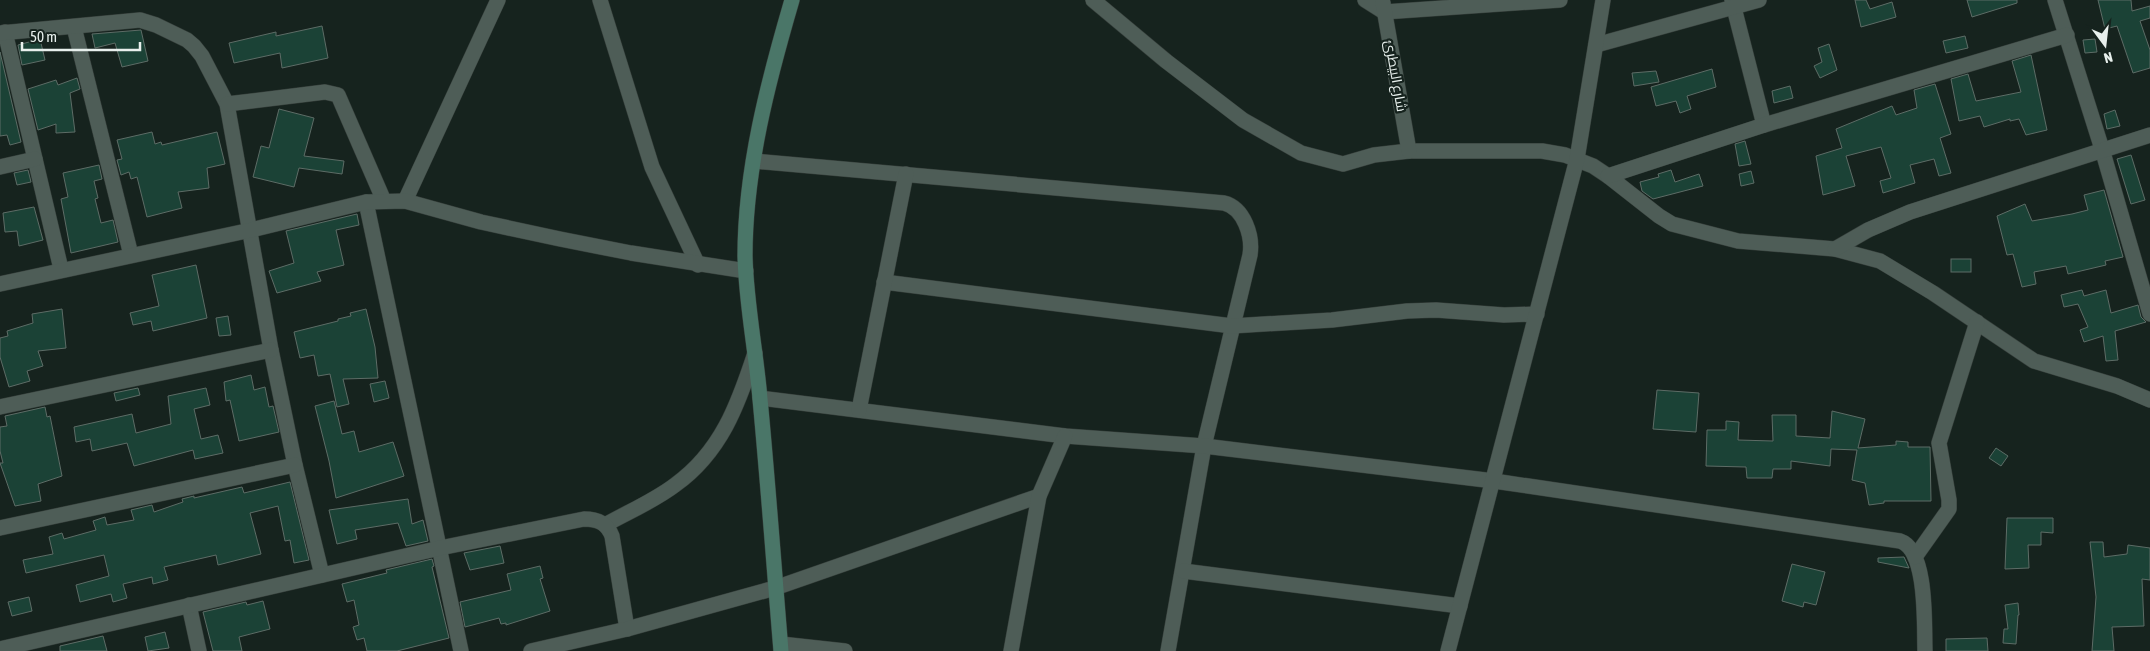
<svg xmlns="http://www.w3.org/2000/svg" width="2150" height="651" viewBox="0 0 2150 651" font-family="'Asap Condensed',Cairo,sans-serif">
<rect width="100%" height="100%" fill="#16231e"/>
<g fill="#1b4236" stroke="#5d6c66">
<polygon points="1855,0 1866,0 1870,9 1892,2 1896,17 1861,27"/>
<polygon points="1967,0 2017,0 2017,3 1972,17"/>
<polygon points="2098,0 2131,0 2132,11 2150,6 2150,18 2140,21 2150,50 2150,68 2133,73 2117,26 2105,29"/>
<polygon points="322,26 328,58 282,68 280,53 234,63 229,43 276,32 276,36"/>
<polygon points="141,30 148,61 122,67 115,43 95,48 92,34"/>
<polygon points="1965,36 1968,48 1946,53 1943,41"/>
<polygon points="40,39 45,60 22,65 18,45"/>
<polygon points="2095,39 2097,52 2085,53 2083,40"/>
<polygon points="1829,44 1837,70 1820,78 1814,66 1822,62 1818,48"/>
<polygon points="0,52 21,142 10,145 7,135 0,136"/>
<polygon points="2031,55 2047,130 2026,135 2019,119 2010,121 2010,119 1984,127 1980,116 1959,121 1951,79 1968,74 1976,101 2021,92 2012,61"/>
<polygon points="1712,69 1716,87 1687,96 1691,109 1680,113 1676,101 1656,106 1651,87"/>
<polygon points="1656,71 1659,82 1634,86 1632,73"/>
<polygon points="77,78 80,89 70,93 75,132 56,133 56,124 38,130 28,89 56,80 58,85"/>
<polygon points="1935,84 1951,134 1940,138 1951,173 1939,176 1934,159 1910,165 1915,183 1883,193 1880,181 1891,178 1881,147 1846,156 1855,186 1823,195 1816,156 1842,148 1836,129 1892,106 1896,115 1917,108 1914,90"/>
<polygon points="1790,86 1793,98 1774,103 1772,91"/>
<polygon points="279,109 314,118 304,156 344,161 342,174 299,168 294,187 253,177 261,146 269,148"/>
<polygon points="2115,110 2120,126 2107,129 2104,114"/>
<polygon points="152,132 155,144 161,142 162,145 217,132 225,164 207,168 209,188 178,192 182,208 147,217 137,177 131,179 129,172 121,175 117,160 122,159 117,140"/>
<polygon points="1745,141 1751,164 1739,166 1735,144"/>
<polygon points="2131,155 2145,200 2131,204 2117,159"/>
<polygon points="99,165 102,179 94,181 98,198 95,199 101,223 113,220 118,242 71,253 61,199 68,197 63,173"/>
<polygon points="28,170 31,182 17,185 14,173"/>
<polygon points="1671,170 1675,182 1699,174 1703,186 1653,199 1642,191 1640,182 1659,177 1658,174"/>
<polygon points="1751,171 1754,183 1741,186 1739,174"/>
<polygon points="2104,190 2123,257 2105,261 2106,265 2068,274 2066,266 2034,272 2036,284 2022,287 2013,254 2007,255 1997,216 2025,204 2032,221 2072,214 2088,210 2084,195"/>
<polygon points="34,207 43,240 19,246 17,231 5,232 3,213"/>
<polygon points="357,214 359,225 336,230 344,265 317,272 321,281 277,293 269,271 294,263 286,231"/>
<rect x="1951" y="259" width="20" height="13"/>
<polygon points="196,265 207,318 153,331 151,321 133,325 130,313 159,306 152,275"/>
<polygon points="2082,290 2084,296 2106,290 2111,313 2138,305 2141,317 2146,322 2115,331 2118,360 2106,361 2103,336 2084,342 2080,330 2088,327 2078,304 2064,307 2061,295"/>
<polygon points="62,309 66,348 38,351 43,366 27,371 30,381 9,387 0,357 0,338 8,336 7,331 33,323 32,314"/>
<polygon points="366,309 375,347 378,378 343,379 349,404 337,407 330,374 318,376 314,355 300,358 294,332 338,321 338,319 351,316 350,313"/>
<polygon points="228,316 231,335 219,336 216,318"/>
<polygon points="251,375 254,390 265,387 269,407 273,406 279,432 239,441 230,400 226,401 224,382"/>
<polygon points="385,381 389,398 374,402 370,384"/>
<polygon points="138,388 140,395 116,401 114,393"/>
<polygon points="206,388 210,405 194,409 201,439 218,435 223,453 195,459 193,450 134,466 127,443 92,451 90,439 76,442 74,427 132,414 136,433 171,424 168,396"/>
<polygon points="1657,390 1699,393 1696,432 1653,429"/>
<polygon points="334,401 342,434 354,431 359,452 393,442 404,476 336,498 329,461 315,406"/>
<polygon points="45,407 47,417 50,416 62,476 38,484 41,501 15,506 0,463 3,463 0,451 0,427 7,426 5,416"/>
<polygon points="1832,411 1865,419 1858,448 1896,445 1896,441 1908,442 1908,447 1930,447 1931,501 1884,501 1884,503 1869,505 1865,483 1852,480 1857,450 1831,449 1830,466 1791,461 1791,469 1773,469 1772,478 1747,478 1746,467 1706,466 1707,430 1726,430 1726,421 1739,422 1738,440 1773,441 1772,415 1796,415 1796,436 1830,438"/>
<polygon points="1996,448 2008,456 2001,466 1989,458"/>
<polygon points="290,482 309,560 294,563 290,540 285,541 278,506 250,513 261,554 218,565 216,555 164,567 168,580 153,584 152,577 123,584 127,598 113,602 111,594 80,602 76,585 109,576 104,555 26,573 23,560 53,554 49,537 62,533 64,539 96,530 93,521 105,517 107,525 134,520 131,510 152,505 154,512 183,502 182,499 194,496 194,498 242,487 244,493"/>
<polygon points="408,499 412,524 423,520 428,541 406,546 398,523 355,530 357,539 337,544 329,510"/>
<polygon points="2007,518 2053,518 2053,533 2041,532 2041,545 2028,545 2029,568 2005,569"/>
<polygon points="2090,542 2103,542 2104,557 2127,554 2128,545 2150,548 2150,580 2142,579 2144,626 2112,627 2114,651 2092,651 2096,597"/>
<polygon points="500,546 504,563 470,570 464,553"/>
<polygon points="1904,557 1909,568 1878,562 1878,558"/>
<polygon points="432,559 434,566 432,567 449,638 397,651 367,651 364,638 357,640 353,627 359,625 354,600 347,602 342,584 387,573 386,570"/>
<polygon points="1792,564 1825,572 1816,605 1804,602 1803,607 1782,601"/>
<polygon points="540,566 543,578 540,579 550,611 506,625 506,623 501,624 499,618 465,627 460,602 511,590 507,574"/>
<polygon points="29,597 32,611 12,616 8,602"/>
<polygon points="263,601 270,629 239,637 242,651 213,651 203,612 246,602 247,605"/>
<polygon points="2018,603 2019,615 2018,615 2016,644 2003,643 2004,629 2008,629 2005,605"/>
<polygon points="165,632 169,648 148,651 145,637"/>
<polygon points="103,636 107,651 60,651 60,646"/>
<polygon points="1987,638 1988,651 1946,651 1946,639"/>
</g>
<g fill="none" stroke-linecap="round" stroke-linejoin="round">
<defs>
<g id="minor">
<polyline points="600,0 652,167 698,265"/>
<polyline points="1093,0 1166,61 1243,120 1301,153 1343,164 1374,155 1409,151 1542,151 1565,155 1593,166 1608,176 1659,216 1672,224 1738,241 1835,249 1880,261 1933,293 2034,361 2117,386 2150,400"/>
<polyline points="1365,0 1384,12 1560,0"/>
<polyline points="1732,0 1764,125"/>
<polyline points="2055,0 2102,149 2150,314"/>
<polyline points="1383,3 1409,151"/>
<polyline points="74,27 131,255"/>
<polyline points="5,32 61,269"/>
<polyline points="0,33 140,20 156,25 187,40 194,46 202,56 227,104 271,350 295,465 322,575"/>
<polyline points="1596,45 1759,0"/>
<polyline points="227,104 325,92 338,95 384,201"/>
<path d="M754 161 1224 203C1244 208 1253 236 1250 255L1204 446 1168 651"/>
<polyline points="0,167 35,159"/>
<polyline points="1608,176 1764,125 2067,35"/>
<polyline points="405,201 498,0"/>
<polyline points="366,202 461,651"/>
<polyline points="1835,249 1868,230 1910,212 2150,135"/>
<polyline points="884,282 1232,326 1332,320 1407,311 1436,310 1504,315 1537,314"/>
<polyline points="0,284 251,230 366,202 405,201 481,222 560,239 631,253 746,271"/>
<path d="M760 398 1065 436 1204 446 1494 481 1900 541C1928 550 1924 626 1925 651"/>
<polyline points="0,407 271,350"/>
<polyline points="859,410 906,174"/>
<path d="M605 525C628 512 654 501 675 485 721 452 738 405 755 353"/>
<polyline points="0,528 295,465"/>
<polyline points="1915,557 1949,509 1949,500 1939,443 1977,322"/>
<polyline points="1183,571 1460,606"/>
<polyline points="189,605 199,651"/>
<polyline points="781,644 845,651"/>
<path d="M0 649 440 548 584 519C598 519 607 523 612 536L627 629"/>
<polyline points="531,651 627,629 775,588 1039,496"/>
<polyline points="1011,651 1039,496 1065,436"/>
<polyline points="1448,651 1577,159 1603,0"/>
</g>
<path id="secondary" d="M781 651C774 567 768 483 760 399 756 351 746 303 745 256 745 169 768 82 792 0"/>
</defs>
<use href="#minor" stroke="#353e3a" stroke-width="16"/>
<use href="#secondary" stroke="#353e3a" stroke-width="16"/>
<use href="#minor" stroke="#4e5d57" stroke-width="15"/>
<use href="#secondary" stroke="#4a7668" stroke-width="15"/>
</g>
<g text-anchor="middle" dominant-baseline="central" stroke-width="4.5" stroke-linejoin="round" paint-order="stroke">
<g font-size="14" fill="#e8f0ed" stroke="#16231e">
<text transform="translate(1396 76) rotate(80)">شارع البيطرئ</text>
</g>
</g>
<g transform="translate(2105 45) rotate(165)" stroke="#16231e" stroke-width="4" paint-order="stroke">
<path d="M0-4L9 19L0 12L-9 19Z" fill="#e8f0ed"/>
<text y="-8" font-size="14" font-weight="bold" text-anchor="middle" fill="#e8f0ed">N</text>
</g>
<path d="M22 42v8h118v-8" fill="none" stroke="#e8f0ed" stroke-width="2.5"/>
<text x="30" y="42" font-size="15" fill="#e8f0ed" stroke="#16231e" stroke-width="4" paint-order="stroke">50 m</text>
</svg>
